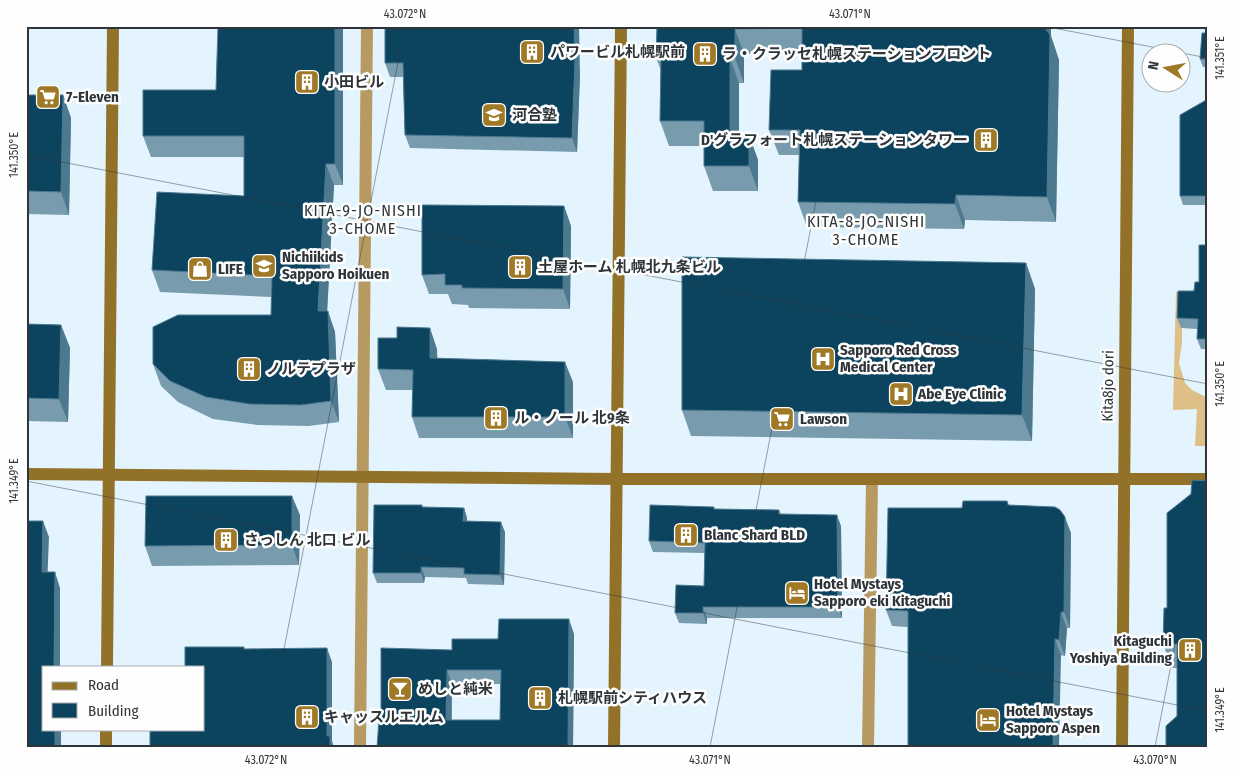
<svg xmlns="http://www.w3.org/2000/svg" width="1234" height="773" viewBox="0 0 1234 773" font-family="'Fira Sans Condensed','Noto Sans JP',sans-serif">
<rect width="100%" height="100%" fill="#e4f4fe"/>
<polygon fill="#ddbf87" points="1176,292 1198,293 1182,302 1182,343 1179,363 1185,383 1192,390 1208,398 1208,446 1195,446 1197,409 1173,410"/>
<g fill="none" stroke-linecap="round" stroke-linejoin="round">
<g stroke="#b79a62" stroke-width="12">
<polyline points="360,747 367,26"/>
<polyline points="868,747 872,480"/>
</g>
<g stroke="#927129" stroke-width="12">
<polyline points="26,474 617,479 1208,479"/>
<polyline points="107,667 113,26"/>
<polyline points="106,747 106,729"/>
<polyline points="614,747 621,26"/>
<polyline points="1122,747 1128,26"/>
</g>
</g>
<g fill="#789cae" fill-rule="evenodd">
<polygon points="343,26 343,185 334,185 327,311 335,332 339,422 309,426 257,425 213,419 178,402 161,386 153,364 271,315 271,297 160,292 152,270 244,196 244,157 151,157 143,136 216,90"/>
<polygon points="385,26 580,75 577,152 410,148 405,135 403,77 390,77 385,63"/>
<polygon points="657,26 1051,26 1051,36 1059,60 1056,222 965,220 964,229 807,227 798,202 799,155 779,155 769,130 802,70 802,53 744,54 744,83 739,83 739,135 749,135 758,160 758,191 713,191 704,166 704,146 669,146 660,121 661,70 656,58"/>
<polygon points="1208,33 1208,67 1203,67 1200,59"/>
<polygon points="26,95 63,95 71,118 69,215 26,214"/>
<polygon points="1208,99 1208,205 1183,205 1180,196"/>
<polygon points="564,206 571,226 570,309 469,308 468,305 452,304 448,294 429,294 422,275"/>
<polygon points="1208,245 1208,349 1201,349 1197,339 1197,329 1181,328 1177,318 1199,282"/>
<polygon points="1026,263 1035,289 1032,441 691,436 682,410"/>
<polygon points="26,324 61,325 70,348 68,422 26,421"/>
<polygon points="437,349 437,358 573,382 573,438 419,438 412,417 412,390 386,390 378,369"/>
<polygon points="1208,481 1177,716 1177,668 1172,668 1163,644 1167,608"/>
<polygon points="1007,501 1009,505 1071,533 1070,628 1067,628 1065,656 908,627 892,626 886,610 962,508"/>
<polygon points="422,505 423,507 464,508 467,518 467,521 505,532 504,585 468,584 466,578 425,577 424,583 377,583 373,573"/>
<polygon points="715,509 779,510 781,514 841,526 842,618 707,618 707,624 679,623 675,613 704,586 705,553 653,552 649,541"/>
<polygon points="300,515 299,565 152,566 145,546"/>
<path d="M574 634 573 747 381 719 452 650 498 639ZM452 684H500V720H452Z"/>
</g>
<g fill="#4d798f">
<polygon points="335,26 343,26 343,185 335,164"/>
<polygon points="574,26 579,26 580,75 577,152 572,138"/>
<polygon points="1043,26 1051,26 1051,36 1059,60 1056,222 1047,197"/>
<polygon points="735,29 744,54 744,83 735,58"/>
<polygon points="730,58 739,83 739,160 730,135"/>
<polygon points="63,95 71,118 69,215 61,192"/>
<polygon points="749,135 758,160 758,191 749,166"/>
<polygon points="326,164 334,185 326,332 318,311"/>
<polygon points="956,195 965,220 964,229 955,204"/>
<polygon points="564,206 571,226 570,309 563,289"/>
<polygon points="1026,263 1035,289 1032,441 1022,415"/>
<polygon points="328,311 335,332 339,422 331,401"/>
<polygon points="61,325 70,348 68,422 59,399"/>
<polygon points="430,328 437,349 438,378 430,358"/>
<polygon points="565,362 573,382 573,438 565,417"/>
<polygon points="292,496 300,515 299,565 292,545"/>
<polygon points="464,508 467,518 467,531 463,521"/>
<polygon points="837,515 841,526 842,618 838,607"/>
<polygon points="1065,517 1071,533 1070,628 1064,612"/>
<polygon points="43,521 49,537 47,588 42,572"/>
<polygon points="501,522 505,532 504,585 500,575"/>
<polygon points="421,567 425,577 424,583 421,573"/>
<polygon points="55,572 60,588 60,667 54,667"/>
<polygon points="703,607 707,618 707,624 703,613"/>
<polygon points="1061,612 1067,628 1065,656 1059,640"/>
<polygon points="569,619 574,634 573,747 568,747"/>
<polygon points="1055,639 1061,655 1059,747 1053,747"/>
<polygon points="327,648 332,662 332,741 334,747 330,747 327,736"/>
<polygon points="447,670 452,684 451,735 446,720"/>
<polygon points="55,729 60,729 61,732 61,747 55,747"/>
</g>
<g fill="#0c445f" stroke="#4d798f" fill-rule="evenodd">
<polygon points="218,26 335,26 335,164 326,164 318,311 328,311 331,401 301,405 249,404 206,397 170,381 153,364 153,327 178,315 271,315 272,276 152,270 157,192 244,196 244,136 143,136 143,90 216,90"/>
<polygon points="385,26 574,26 575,61 572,138 405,135 403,63 385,63"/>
<polygon points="657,26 1044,26 1050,35 1047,197 956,195 955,204 798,202 800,130 769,130 771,70 802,70 802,28 735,29 735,58 730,58 730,135 749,135 749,166 704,166 704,121 660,121 661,58 656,58"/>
<polygon points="1202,33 1208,33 1208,59 1200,59"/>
<polygon points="26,95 63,95 61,192 26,191"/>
<polygon points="1208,99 1208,196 1180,196 1180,115"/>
<polygon points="422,205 564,206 563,289 462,288 462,285 445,285 445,274 422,275"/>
<polygon points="1199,245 1208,245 1208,339 1197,339 1198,319 1177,318 1178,291 1194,291 1195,282 1199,282"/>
<polygon points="682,257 1026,263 1022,415 682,410"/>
<polygon points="26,324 61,325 59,399 26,398"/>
<polygon points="397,327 430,328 430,358 565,362 565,417 412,417 413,370 378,369 378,338 397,338"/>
<polygon points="1192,480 1208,481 1208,747 1166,747 1166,726 1177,716 1177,644 1163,644 1164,608 1167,608 1167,513 1191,494"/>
<polygon points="146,496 292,496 292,545 145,546"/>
<polygon points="963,501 1007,501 1008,505 1055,507 1060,510 1065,517 1064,612 1061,612 1059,640 1055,639 1053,747 908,747 908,611 886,610 888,508 962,508"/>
<polygon points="374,505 422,505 422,507 464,508 463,521 501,522 500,575 464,574 464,568 421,567 421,573 373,573"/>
<polygon points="650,505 714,507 714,509 779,510 779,514 837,515 838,607 703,607 703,613 675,613 676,585 704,586 705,543 649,541"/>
<polygon points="26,521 43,521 42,572 55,572 54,667 44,667 44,729 55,729 55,747 26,747"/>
<path d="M499 619H569L568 747H377L379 719H381V648L452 650V639H498ZM447 670H501L500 720H446Z"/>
<polygon points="185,647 244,647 244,649 327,648 327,736 330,736 330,747 150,747 150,729 204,729 204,667 185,667"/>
</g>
<path fill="none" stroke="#2e3438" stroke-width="1" stroke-opacity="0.45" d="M1043 26 1178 52M1182 53 1208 58M26 155 1208 384M26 481 1208 711M265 747 405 26M710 747 850 26M1155 747 1208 476"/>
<defs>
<symbol id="building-square" viewBox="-11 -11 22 22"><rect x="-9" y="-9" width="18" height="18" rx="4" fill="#9f7926" stroke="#fefefe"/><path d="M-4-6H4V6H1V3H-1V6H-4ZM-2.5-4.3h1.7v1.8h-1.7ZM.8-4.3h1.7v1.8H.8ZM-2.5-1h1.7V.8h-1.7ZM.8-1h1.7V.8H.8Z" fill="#fff"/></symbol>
<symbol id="supermarket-square" viewBox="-11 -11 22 22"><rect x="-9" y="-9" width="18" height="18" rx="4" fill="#9f7926" stroke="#fefefe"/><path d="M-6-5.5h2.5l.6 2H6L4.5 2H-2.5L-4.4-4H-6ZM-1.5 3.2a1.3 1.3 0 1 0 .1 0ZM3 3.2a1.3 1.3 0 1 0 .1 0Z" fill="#fff"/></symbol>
<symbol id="university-square" viewBox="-11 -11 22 22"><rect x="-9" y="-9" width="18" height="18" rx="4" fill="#9f7926" stroke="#fefefe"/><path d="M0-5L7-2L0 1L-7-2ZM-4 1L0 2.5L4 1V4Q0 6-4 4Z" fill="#fff"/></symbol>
<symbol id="school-square" viewBox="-11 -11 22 22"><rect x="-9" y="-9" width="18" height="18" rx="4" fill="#9f7926" stroke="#fefefe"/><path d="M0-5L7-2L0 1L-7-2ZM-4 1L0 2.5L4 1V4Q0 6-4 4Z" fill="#fff"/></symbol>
<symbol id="shop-square" viewBox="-11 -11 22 22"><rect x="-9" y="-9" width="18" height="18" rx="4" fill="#9f7926" stroke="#fefefe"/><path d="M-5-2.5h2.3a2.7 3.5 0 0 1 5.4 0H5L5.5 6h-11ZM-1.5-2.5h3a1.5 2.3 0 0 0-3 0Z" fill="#fff"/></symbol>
<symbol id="hospital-square" viewBox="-11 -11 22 22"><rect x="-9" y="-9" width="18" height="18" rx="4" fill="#9f7926" stroke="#fefefe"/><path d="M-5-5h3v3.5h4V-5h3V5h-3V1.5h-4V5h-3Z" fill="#fff"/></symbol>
<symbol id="hotel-square" viewBox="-11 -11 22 22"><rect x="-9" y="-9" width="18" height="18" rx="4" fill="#9f7926" stroke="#fefefe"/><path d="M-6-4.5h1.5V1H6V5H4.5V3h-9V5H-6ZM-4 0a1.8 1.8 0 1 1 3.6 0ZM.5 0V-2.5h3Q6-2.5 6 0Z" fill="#fff"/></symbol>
<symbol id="bar-square" viewBox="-11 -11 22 22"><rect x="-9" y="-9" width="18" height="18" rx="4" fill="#9f7926" stroke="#fefefe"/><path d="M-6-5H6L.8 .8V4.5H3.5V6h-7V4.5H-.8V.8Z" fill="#fff"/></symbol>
</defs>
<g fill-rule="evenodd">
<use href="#building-square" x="518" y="38" width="28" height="28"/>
<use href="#building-square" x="691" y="40" width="28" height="28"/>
<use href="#building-square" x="293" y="68" width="28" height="28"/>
<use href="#supermarket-square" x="34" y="83" width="28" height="28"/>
<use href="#university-square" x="480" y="101" width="28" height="28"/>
<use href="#building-square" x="972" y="126" width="28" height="28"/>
<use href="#school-square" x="250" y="252" width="28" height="28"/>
<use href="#building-square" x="506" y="253" width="28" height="28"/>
<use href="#shop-square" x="186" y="255" width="28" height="28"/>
<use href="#hospital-square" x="809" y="345" width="28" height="28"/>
<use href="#building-square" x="235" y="355" width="28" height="28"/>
<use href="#hospital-square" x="887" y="380" width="28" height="28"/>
<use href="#building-square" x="482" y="404" width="28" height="28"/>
<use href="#supermarket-square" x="768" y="405" width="28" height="28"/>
<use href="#building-square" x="672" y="521" width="28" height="28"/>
<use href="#building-square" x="212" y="526" width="28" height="28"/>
<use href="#hotel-square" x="783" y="579" width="28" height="28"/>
<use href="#building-square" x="1176" y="636" width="28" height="28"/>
<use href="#bar-square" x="386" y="675" width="28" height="28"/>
<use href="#building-square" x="526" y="684" width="28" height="28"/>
<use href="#building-square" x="293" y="703" width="28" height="28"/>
<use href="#hotel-square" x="974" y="706" width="28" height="28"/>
</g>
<g text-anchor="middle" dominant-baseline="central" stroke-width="5" stroke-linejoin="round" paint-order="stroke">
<g font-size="15" font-weight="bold" fill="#2e3438" stroke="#fefefe" text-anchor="start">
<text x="550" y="52">パワービル札幌駅前</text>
<text x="722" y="54">ラ・クラッセ札幌ステーションフロント</text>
<text x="324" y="82">小田ビル</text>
<text x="66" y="97">7-Eleven</text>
<text x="512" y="115">河合塾</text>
<text x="968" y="140" text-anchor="end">D'グラフォート札幌ステーションタワー</text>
<text x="282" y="257">Nichiikids<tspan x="282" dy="17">Sapporo Hoikuen</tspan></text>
<text x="538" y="267">土屋ホーム 札幌北九条ビル</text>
<text x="218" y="269">LIFE</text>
<text x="840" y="350">Sapporo Red Cross<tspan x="840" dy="17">Medical Center</tspan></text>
<text x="266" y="369">ノルテプラザ</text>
<text x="918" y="394">Abe Eye Clinic</text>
<text x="514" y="418">ル・ノール 北9条</text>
<text x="800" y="419">Lawson</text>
<text x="704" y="535">Blanc Shard BLD</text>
<text x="244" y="540">さっしん 北口 ビル</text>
<text x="814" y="584">Hotel Mystays<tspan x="814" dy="17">Sapporo eki Kitaguchi</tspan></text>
<text x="1172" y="641" text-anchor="end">Kitaguchi<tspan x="1172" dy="17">Yoshiya Building</tspan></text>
<text x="418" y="689">めしと純米</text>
<text x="558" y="698">札幌駅前シティハウス</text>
<text x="1006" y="711">Hotel Mystays<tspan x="1006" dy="17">Sapporo Aspen</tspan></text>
<text x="324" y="717">キャッスルエルム</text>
</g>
<g font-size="15" fill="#2e3438" stroke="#fefefe">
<text transform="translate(1108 386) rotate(-89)">Kita8jo dori</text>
</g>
<g font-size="16" letter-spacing="1" fill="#2e3438" stroke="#fefefe">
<text x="363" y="210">KITA-9-JO-NISHI<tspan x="363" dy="18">3-CHOME</tspan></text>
<text x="866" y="221">KITA-8-JO-NISHI<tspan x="866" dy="18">3-CHOME</tspan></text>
</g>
</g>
<rect width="1234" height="773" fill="none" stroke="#fefefe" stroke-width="55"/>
<rect x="42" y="666" width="162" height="65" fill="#fefefe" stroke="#abadaf"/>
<rect x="52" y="682" width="25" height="8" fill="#927129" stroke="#abadaf"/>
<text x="88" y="690" font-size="15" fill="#2e3438">Road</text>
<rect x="52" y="703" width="25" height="15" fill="#0c445f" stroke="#abadaf"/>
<text x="88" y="716" font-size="15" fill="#2e3438">Building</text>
<g transform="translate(1166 68) rotate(281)"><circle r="24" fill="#fefefe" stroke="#abadaf"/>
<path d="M0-4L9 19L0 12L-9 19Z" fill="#9f7926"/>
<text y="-8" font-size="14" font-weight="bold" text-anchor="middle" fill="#2e3438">N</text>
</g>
<rect x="28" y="28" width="1178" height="718" fill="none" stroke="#2e3438" stroke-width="2"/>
<g font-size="12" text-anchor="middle" fill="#2e3438">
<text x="405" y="18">43.072°N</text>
<text x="850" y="18">43.071°N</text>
<text transform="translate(1220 58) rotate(-90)" y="4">141.351°E</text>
<text transform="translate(14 155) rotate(-90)" y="4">141.350°E</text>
<text transform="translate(1220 384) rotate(-90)" y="4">141.350°E</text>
<text transform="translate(14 481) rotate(-90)" y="4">141.349°E</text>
<text transform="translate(1220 710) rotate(-90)" y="4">141.349°E</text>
<text x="266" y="764">43.072°N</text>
<text x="710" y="764">43.071°N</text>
<text x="1155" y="764">43.070°N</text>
</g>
</svg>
